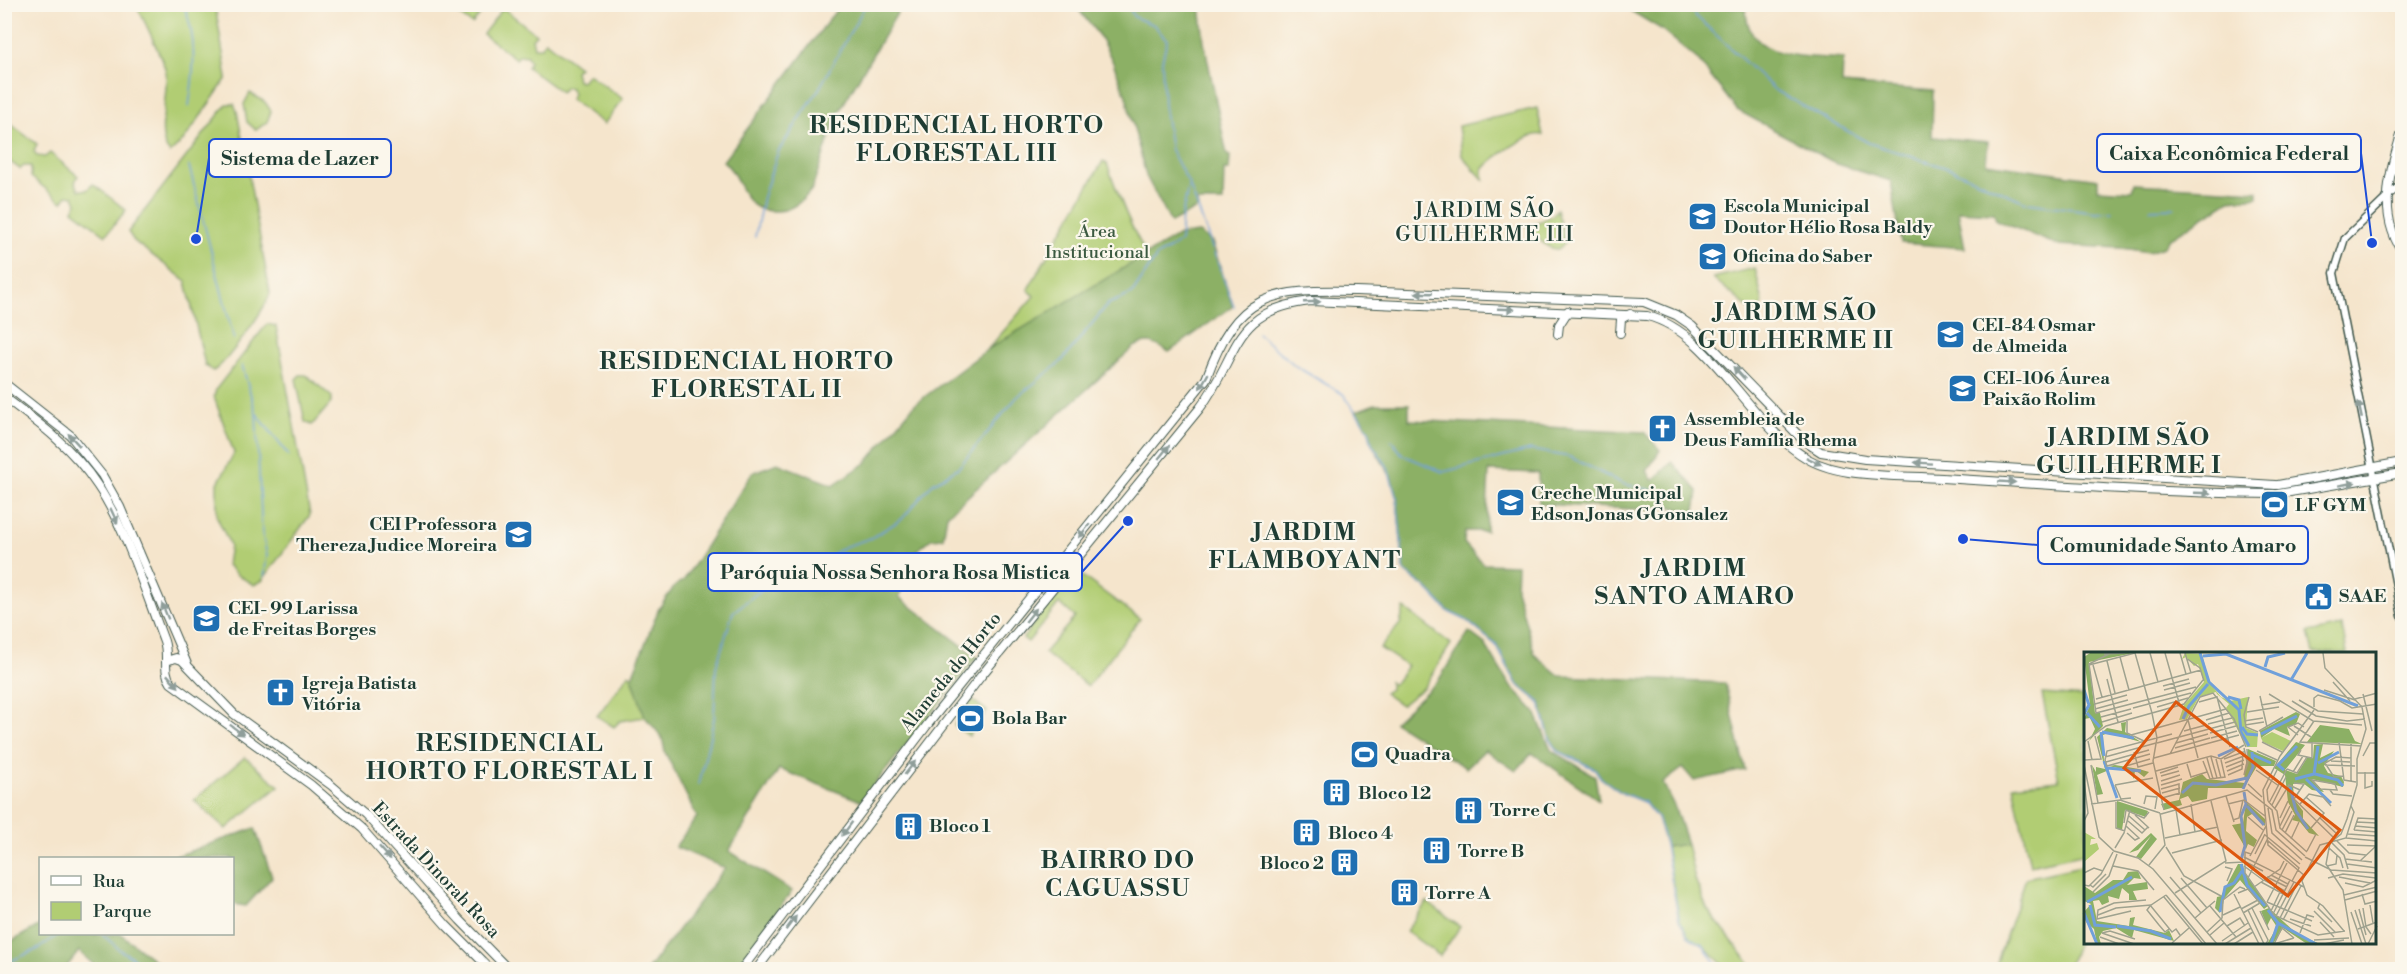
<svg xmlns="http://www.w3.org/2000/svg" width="2407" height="974" viewBox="0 0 2407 974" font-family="'Libre Bodoni',serif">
<rect width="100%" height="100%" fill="#fbf7ec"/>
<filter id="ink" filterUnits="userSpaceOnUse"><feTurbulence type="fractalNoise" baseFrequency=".0167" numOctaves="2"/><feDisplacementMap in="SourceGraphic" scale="12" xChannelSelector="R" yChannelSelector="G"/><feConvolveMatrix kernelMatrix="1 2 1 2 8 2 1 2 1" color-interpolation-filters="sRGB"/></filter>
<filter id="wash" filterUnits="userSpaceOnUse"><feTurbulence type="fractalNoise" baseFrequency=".008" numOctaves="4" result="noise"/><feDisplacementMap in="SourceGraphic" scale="24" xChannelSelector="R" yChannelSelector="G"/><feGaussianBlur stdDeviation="1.35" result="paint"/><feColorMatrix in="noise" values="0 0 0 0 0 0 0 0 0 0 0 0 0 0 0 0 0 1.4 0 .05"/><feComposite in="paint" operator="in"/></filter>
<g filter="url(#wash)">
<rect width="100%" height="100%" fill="#f5e5cc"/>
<g fill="#b1cd73" stroke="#688554" stroke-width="1.5">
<path d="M135 5H215L227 78 184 140 170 153C154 140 169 95 166 72 165 65 140 9 135 5Z"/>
<polygon points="445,5 488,5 472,24"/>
<polygon points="503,8 536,34 532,39 534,47 542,47 545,41 579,67 575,71 577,80 582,81 588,74 623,99 604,124 570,99 573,94 571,88 565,87 561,92 527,67 530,62 527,56 520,55 516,59 483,34"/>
<polygon points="250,93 265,102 271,111 267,122 256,130 247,122 244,104"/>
<path d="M227 104H234L237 111 270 293C267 307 225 365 213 371L205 365 186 281 134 241 128 232Z"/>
<path d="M1537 108 1543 135C1530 130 1490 160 1482 171L1485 181 1462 156 1458 126Z"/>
<polygon points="5,120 37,144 34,152 37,156 45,157 50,153 78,176 75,182 79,190 87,190 93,184 126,210 106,235 73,210 77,203 74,196 67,195 62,202 31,177 31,166 24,166 20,169 5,158"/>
<path d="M1103 161 1107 164C1119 196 1129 225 1147 255L988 349 1034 296 1028 289Z"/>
<path d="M1557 209 1565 243 1558 249C1544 249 1536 235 1526 225L1530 226 1553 215Z"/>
<polygon points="1755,268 1763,303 1759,311 1754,313 1713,278"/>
<polygon points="267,324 276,326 310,515 262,581 254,585 237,575 227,565 230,545 217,517 217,485 234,453 214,397 216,389"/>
<polygon points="300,375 306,375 332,397 331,403 312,425 305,422 296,379"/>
<polygon points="1074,570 1140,619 1088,686 1044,653 1075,617 1059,603 1028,642 1023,638"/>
<polygon points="1404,608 1451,644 1424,687 1401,705 1384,693 1390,689 1390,682 1394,685 1407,666 1380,648 1400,624"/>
<polygon points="2342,626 2347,653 2313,653 2308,633"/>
<polygon points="629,674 632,677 645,717 620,721 614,727 597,716"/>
<polygon points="2042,694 2086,697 2086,853 2030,865 2013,785 2059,780"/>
<polygon points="972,700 987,711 969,736 954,725"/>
<polygon points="245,757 279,786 226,829 194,800"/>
<polygon points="1687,844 1695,879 1707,909 1754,969 1727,969 1703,945 1688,936 1679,919 1666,847"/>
<polygon points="2086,865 2086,919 2068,969 1995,968 2026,878"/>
<polygon points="1427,902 1460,927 1440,956 1406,931"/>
</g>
<g fill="#8cb065" stroke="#56764c" stroke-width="1.5">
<path d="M1719 4 1720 7 1746 8C1745 61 1806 56 1843 59L1842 84 1933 91 1932 137 1988 142 1986 163 2098 179V189L2132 191 2134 184 2258 191V197L2230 200 2171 238 2163 247 2149 252 2121 248 2057 245 1996 220 1994 213 1958 211 1965 248 1901 243 1891 181 1837 164 1737 110 1697 59 1661 29 1621 5Z"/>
<path d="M840 5H902L837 115 812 189C803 201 793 210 778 211 738 213 745 179 723 161Z"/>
<polygon points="1075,5 1200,5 1204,42 1227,155 1230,156 1229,170 1224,170 1223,202 1197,202 1198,208 1171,223 1146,176 1126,96 1112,60 1100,37"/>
<path d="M1199 233 1212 242 1233 306 1169 352C1156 344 1149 339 1134 347L947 515 943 538 931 539 908 558 919 573 905 586 899 597 977 657 861 801 779 769 729 851 792 891 736 969H648L725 868 675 847 697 817 665 752 662 737 645 717 632 677 659 608 674 587 684 580 752 473 777 463 833 485 866 463 915 404 988 349 1179 235Z"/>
<path d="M1375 404H1409V420L1644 432 1660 450 1647 471 1653 481 1672 462 1698 491 1695 513C1676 511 1668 499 1650 510L1539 504 1538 473 1489 471 1486 531H1465L1464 543 1483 564 1517 565 1516 589 1535 655 1560 676 1725 683 1745 770 1694 781 1683 768 1663 783 1675 808 1687 844 1666 847 1657 818 1644 802 1622 793 1601 778 1595 769 1558 751 1550 739 1540 703 1517 684 1496 645 1466 620 1449 612 1425 587 1404 571 1397 498 1391 477 1372 444 1369 430 1356 411Z"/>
<polygon points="1469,632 1485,644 1509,684 1535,712 1551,750 1595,776 1599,800 1532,753 1516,771 1485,750 1466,768 1394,722 1438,681"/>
<polygon points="255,828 272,877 246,906 233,904 232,858 171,858"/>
<polygon points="40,925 40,934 121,934 165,969 98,969 79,951 65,969 5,969 5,945"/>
</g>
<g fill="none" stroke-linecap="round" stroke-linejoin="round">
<g stroke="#70a0da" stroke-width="1.5">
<path d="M183 4C198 37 194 72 189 106"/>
<polyline points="1127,4 1134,17 1154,25 1167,40 1162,61 1164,105 1171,150 1189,184 1234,307"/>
<polyline points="1683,4 1776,91 1869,143 1953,170 2028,203 2096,212 2112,211"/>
<polyline points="189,166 234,339"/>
<polyline points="2150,209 2174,208"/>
<polyline points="755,237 763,197 778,152 819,89 866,4"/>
<polyline points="1258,334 1297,367 1343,394 1369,430 1372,444 1387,466 1397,498 1404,571 1425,587 1449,612 1466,620 1496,645 1517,684 1539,702 1550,739 1558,751 1595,769 1601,778 1622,793 1644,802 1657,818 1664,839 1679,919 1688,936 1703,945 1720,970"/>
<polyline points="242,365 256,413 262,533 267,555 264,578"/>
<polyline points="257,414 289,456"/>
<polyline points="1391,440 1403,455 1443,472 1531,450 1570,457 1623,484 1678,496"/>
<polyline points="699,784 714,719 716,667 733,612 765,587 797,577 844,547 871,538 902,519 932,484 959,467 1017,397 1061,362 1108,304 1132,294 1157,256 1180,242 1182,215 1189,184"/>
<polyline points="102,934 120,950 152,970"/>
<polyline points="4,964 38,949 59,934"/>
</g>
</g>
</g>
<g filter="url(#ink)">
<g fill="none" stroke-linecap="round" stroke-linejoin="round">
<defs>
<polyline id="minor" points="2402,183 2345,238 2334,273 2402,616"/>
<g id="major">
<path d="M2402 132C2390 171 2377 213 2402 251"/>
<polyline points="1620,333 1621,319 1630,314"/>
<polyline points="1558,334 1559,325 1568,311"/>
<polyline points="4,383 70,435 102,475 120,507 187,664"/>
<path d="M4 397C39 423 73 448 97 485 125 526 146 594 164 641 169 656 162 670 171 683L311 785 362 829 446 925 491 970"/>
<polyline points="2278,485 2402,462"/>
<polyline points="2278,494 2402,473"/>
<polyline points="166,661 176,658 182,660 234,714 331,785 366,815 460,920 509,970"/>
<path d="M741 970 928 724 1206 379C1237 293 1270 289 1356 291L1644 302 1676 315 1692 326 1804 441 1821 452 1865 459 2275 485"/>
<path d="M756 970 981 676 1200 408C1240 355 1230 310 1311 301L1647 316C1711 331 1750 426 1808 459 1843 479 1902 475 1942 478 2052 485 2163 493 2273 494"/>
</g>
</defs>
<use href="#minor" stroke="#3f564b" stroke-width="9"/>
<use href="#major" stroke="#3f564b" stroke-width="10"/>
<use href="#minor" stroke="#fff" stroke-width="6"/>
<use href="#major" stroke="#fff" stroke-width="8"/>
</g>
<defs><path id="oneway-solid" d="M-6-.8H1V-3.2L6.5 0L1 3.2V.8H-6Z" transform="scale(1.5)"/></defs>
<g fill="#8f9e9a">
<use href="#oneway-solid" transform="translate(1424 293) rotate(-178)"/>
<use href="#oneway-solid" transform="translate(1312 302) rotate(-2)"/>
<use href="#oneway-solid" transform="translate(1506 309) rotate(2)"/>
<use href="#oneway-solid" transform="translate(1739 373) rotate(-133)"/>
<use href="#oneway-solid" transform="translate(1204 381) rotate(120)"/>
<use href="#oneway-solid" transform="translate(2360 410) rotate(-102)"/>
<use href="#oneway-solid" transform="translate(74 440) rotate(-133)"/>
<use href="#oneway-solid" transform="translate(1164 452) rotate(-51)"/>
<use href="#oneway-solid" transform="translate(1814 461) rotate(25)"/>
<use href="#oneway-solid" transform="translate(1923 463) rotate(-176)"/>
<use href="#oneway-solid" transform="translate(2007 482) rotate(3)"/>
<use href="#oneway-solid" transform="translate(2347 484) rotate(-10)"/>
<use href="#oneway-solid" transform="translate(2202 493) rotate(2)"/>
<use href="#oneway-solid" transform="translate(114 516) rotate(65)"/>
<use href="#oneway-solid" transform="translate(1084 531) rotate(129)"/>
<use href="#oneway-solid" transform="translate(165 611) rotate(-112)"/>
<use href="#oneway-solid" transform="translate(1031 615) rotate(-51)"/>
<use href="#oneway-solid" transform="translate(173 681) rotate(47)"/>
<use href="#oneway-solid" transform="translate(237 730) rotate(37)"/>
<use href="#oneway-solid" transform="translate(910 768) rotate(-52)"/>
<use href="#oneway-solid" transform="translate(847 829) rotate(127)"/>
<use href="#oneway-solid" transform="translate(385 853) rotate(48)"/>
<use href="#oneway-solid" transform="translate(791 923) rotate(-53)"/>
</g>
</g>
<defs>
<symbol id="school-square" viewBox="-11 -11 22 22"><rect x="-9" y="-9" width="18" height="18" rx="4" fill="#1f6fb2" stroke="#fbf7ec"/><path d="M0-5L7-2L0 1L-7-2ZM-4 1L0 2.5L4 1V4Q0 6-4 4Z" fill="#fff"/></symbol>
<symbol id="church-square" viewBox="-11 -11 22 22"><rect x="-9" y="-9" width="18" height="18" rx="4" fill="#1f6fb2" stroke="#fbf7ec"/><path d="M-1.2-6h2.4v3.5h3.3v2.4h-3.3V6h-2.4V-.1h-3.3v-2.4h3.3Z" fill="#fff"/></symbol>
<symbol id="stadium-square" viewBox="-11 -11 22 22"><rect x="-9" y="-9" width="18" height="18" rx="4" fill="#1f6fb2" stroke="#fbf7ec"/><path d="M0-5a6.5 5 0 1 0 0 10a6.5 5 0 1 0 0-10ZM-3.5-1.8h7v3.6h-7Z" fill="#fff"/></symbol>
<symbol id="civic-square" viewBox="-11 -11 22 22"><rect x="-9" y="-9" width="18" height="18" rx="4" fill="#1f6fb2" stroke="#fbf7ec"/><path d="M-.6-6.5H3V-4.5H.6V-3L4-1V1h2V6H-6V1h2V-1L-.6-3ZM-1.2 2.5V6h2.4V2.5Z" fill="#fff"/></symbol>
<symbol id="building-square" viewBox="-11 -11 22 22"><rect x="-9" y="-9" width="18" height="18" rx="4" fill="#1f6fb2" stroke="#fbf7ec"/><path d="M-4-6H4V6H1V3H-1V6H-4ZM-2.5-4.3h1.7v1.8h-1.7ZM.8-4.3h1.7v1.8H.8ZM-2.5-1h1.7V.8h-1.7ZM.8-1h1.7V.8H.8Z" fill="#fff"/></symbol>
</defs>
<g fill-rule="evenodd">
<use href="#school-square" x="1686" y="200" width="33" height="33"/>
<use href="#school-square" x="1696" y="240" width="33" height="33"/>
<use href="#school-square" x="1934" y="318" width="33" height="33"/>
<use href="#school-square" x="1946" y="372" width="33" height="33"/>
<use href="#church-square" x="1646" y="412" width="33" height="33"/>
<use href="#school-square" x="1494" y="486" width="33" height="33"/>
<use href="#stadium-square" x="2258" y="488" width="33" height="33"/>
<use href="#school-square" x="502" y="518" width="33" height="33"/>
<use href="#civic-square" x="2302" y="580" width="33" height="33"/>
<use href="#school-square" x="190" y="602" width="33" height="33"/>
<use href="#church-square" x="264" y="676" width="33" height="33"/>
<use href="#stadium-square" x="954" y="702" width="33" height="33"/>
<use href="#stadium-square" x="1348" y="738" width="33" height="33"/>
<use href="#building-square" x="1320" y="776" width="33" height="33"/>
<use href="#building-square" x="1452" y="794" width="33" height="33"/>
<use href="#building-square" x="892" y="810" width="33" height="33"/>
<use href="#building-square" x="1290" y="816" width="33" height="33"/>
<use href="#building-square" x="1420" y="834" width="33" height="33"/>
<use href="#building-square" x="1328" y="846" width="33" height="33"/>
<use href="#building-square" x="1388" y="876" width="33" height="33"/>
</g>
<g text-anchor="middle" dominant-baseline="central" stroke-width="4.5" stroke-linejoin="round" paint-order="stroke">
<g font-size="18" font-weight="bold" fill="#1f3d34" stroke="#fbf7ec" text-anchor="start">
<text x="1724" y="206">Escola Municipal<tspan x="1724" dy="21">Doutor Hélio Rosa Baldy</tspan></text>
<text x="1733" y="256">Oficina do Saber</text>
<text x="1972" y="325">CEI-84 Osmar<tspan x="1972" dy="21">de Almeida</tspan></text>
<text x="1983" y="378">CEI-106 Áurea<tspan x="1983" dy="21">Paixão Rolim</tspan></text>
<text x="1684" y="419">Assembleia de<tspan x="1684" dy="21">Deus Família Rhema</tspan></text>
<text x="1531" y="493">Creche Municipal<tspan x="1531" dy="21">Edson Jonas GGonsalez</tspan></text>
<text x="2295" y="505">LF GYM</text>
<text x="497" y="524" text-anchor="end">CEI Professora<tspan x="497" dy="21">Thereza Judice Moreira</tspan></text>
<text x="2339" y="596">SAAE</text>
<text x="228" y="608">CEI- 99 Larissa<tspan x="228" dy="21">de Freitas Borges</tspan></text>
<text x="302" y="683">Igreja Batista<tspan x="302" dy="21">Vitória</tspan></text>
<text x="992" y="718">Bola Bar</text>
<text x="1385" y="754">Quadra</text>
<text x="1358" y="793">Bloco 12</text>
<text x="1490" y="810">Torre C</text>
<text x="929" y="826">Bloco 1</text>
<text x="1328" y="833">Bloco 4</text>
<text x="1458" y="851">Torre B</text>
<text x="1324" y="863" text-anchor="end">Bloco 2</text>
<text x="1425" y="893">Torre A</text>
</g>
<g font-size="18" fill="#3c5a41" stroke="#fbf7ec">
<text x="1097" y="231">Área<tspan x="1097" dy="21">Institucional</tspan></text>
</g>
<g font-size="18" fill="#1f3d34" stroke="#fbf7ec">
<text transform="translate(951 672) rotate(-51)">Alameda do Horto</text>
<text transform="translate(436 870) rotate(47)">Estrada Dinorah Rosa</text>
</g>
<g font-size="21" letter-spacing="1.5" fill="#1f3d34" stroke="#fbf7ec">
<text x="1485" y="211">JARDIM SÃO<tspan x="1485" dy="24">GUILHERME III</tspan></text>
</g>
<g font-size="24" font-weight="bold" letter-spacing="1.5" fill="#1f3d34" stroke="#fbf7ec">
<text x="957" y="126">RESIDENCIAL HORTO<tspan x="957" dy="28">FLORESTAL III</tspan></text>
<text x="1796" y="313">JARDIM SÃO<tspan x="1796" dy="28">GUILHERME II</tspan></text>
<text x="747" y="362">RESIDENCIAL HORTO<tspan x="747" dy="28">FLORESTAL II</tspan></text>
<text x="2129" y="438">JARDIM SÃO<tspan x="2129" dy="28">GUILHERME I</tspan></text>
<text x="1305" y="533">JARDIM<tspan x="1305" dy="28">FLAMBOYANT</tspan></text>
<text x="1695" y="569">JARDIM<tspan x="1695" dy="28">SANTO AMARO</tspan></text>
<text x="510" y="744">RESIDENCIAL<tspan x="510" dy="28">HORTO FLORESTAL I</tspan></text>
<text x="1118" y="861">BAIRRO DO<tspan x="1118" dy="28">CAGUASSU</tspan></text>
</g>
</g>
<g transform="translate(2084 652)">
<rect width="292" height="292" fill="#f5e5cc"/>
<path d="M101 1 118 2 125 30 137 45 146 49 164 45 162 76 174 81 173 95H163L142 56 145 52 133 42 132 40 115 45 103 67 95 68 100 53 120 30 114 12 110 14 102 5 98 7ZM188 80 207 89 199 99 179 90 177 86ZM0 180 12 187H7L6 193 13 191 15 197 0 210Z" fill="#b1cd73"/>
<path d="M6 1H50L5 10 11 61H16L19 74 5 89 11 77 6 66 0 67 6 53 0 5ZM212 60 216 62 212 72 203 75 206 84 190 77 177 86 176 79ZM42 70 41 80 57 90 24 81 19 83 20 110 25 118 13 123 19 142 13 143 8 113 12 120V115L21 117 13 85 23 76 38 79 37 71ZM236 73 265 77 271 89 278 92 223 90ZM212 90 221 93 201 118 213 122 223 106H229L230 93 239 92 236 106 250 99 240 114 244 121 257 124 260 130 259 135 228 127 240 140 228 138 219 131 209 132 210 147 219 159V167L235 184 225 181 216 170 208 168 211 163 204 150 201 123 190 116ZM164 97 192 109 190 114H173L164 129 160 127ZM31 113 55 117 65 120 60 125 51 118 50 127 46 119 25 114ZM118 122 123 127 161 131 159 136H124L123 147 108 150 104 144 96 147 98 153 80 158 77 152 95 148 99 130ZM33 150V149L64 159 62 165 41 158 38 178 33 177ZM162 150 181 167V174L168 162 163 165 162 179 173 188 170 195 164 192 162 197 148 173 159 171ZM67 181 73 187 57 207 52 205 67 184 54 198 45 201ZM154 212H159L160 220 184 254 180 257 156 228 138 249 136 261 131 256 133 245 137 244ZM54 219 57 227 50 226 43 233 63 230 64 237 49 239 53 248H45V242L38 236 35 247 24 244 25 250 18 253 15 248 9 249 13 269 45 274 46 266 51 265 49 273 81 281 85 278 90 289 50 278 48 286 32 276 19 279 15 285 17 292H13L10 277 2 270 0 260 7 252 0 249V234L11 241 29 228H39L44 220ZM185 256 213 282 236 292H223L199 276 189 292H183L193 275 187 266 183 274 177 259Z" fill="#8cb065"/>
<path fill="none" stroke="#70a0da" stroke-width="3" d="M116 1 125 30 155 58 157 80 165 94M119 4 142 2 274 54M181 15 184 5 201 1M207 28 223 1M0 38 5 53 0 62M144 45 155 48 157 57M3 61 16 75M99 67 105 54 124 32M158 75 163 82 174 83M17 80 20 104M18 80 50 86M177 82 213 64M169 103 187 111M134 104 154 95M20 109 33 146M234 111 255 100M23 116 57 119M200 118 194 113 213 94M231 122 254 128 259 134M211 127 230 122 234 94M222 127 247 151M206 135 212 159 224 177M159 137 169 115 168 100M98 141 109 131 132 133 163 126M163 154 180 173M157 208 161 194 157 164 162 152 160 140M157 212 163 233 181 254M3 250 48 225M6 253 11 273 32 275M184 258 194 271 232 292M136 260 141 235 150 231 158 219M0 261 13 292M33 274 67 279 87 287M187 292 194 271"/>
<path fill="none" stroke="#9fa28f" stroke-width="1.5" d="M51 1 68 61 100 52 119 28M66 1 74 30M81 1 96 54M96 1 102 22M101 1 107 21M239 1 241 16 278 55 282 77 273 107V133L263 167 257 182 246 191 242 212 259 238 268 292M20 2 41 1M25 2 5 12 12 61 112 35M36 5 45 38M102 6 116 16 120 29M23 9 31 41M5 13 51 1M9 13 18 45M23 27 34 70M249 30 266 49M79 34 105 27M80 38 106 31M240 38 271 48M185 42 229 69 278 73M279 42 288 79M176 44 183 75M165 45 160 63 162 75 174 80M12 47 117 18M271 47 293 41M215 48 234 59 279 62M208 49 232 64 263 69 281 67M115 50 133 45 146 95M11 52 43 43M177 53 196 50M73 55 104 46M230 55V46L234 43 256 49 268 56 293 52M49 56 107 41M11 57 44 48M163 60 195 55M17 65 47 57M104 68 114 106M122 68 145 61M43 69V81L60 89M160 69 179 66M230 69 216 90 277 94M18 70 48 61M124 72 148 66M161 73 180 70M210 74 227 85M100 79 122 73M175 79 199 65M126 81 152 74M47 83 142 57M214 83 204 75 214 71 220 75M127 86 153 79M4 89 8 108M0 90 22 74 68 61 73 86 69 109 80 158M178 90 198 100M255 90 260 128 272 130M73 91 151 70M92 91 124 82M91 96 126 86M160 96 163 110 160 123 164 111 163 97M217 98 214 103 228 106V90M173 99 193 108M50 100 54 115 69 111M66 102 23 114 21 108 23 99 88 82M86 102 116 45 129 41 150 67 162 95M279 104 286 91H293M21 105 72 91M127 105 133 126M70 106 155 83M123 106 129 127M132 107 137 126M140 107 159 100 158 117 144 123M1 108 17 107 11 84M119 109 126 127 141 125 137 108M247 109 266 110M22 110 65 98M141 111 160 104M103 112 107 125 123 120M0 113 15 185 30 199 54 206 69 217 133 292M7 113 14 151M241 113 271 114M42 114 66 107M142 115 160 108M203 117 213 121 223 105M172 118 195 134M72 119 127 104 137 107 160 93M143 119 160 112M209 120 219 104M281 120V136L288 134V129M76 121 94 115M273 121H293M77 124 95 119M259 124 250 125 241 111 252 105 267 106M228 128 251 132 253 138 236 137ZM0 129 4 161 0 169M77 129 96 123M267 130V92M210 131 220 132 210 147 250 186M164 132 178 145M31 133 69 126M31 133 37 147 47 146M77 133 98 127M77 137 95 132V143M246 138 249 142 268 144M78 141 96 136M142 144 150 170M222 145 240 161 227 176M78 146 96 141M184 149 193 159 196 176 223 200M184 149 183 138 193 118M219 149 233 161M32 150V176L41 179M185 151 203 117M7 152 36 148 76 161M60 152 62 144 73 145 71 157M107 152 111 180M144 152 160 148 181 164M216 152 225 142 239 145 247 154M188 153 202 125M184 156 188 181 218 208M191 156 205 133 216 138M92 158 96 183M77 162 163 138 188 158 192 178 221 204M51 163 65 176M238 163 256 180M45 164 61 178M164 165 179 178M196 166 204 149M236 166 254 183M149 168 155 166 159 148M44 169 58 181 64 175M272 170 293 171M40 171 42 158 60 166 65 160M42 174 55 186 51 188 43 181M196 174 206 154M271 174 293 176M198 178 208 159M270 178 274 166 293 167M270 178 293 180M201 181 210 163M264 182 293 184M181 183 216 212M81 186 134 175M262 186 293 189M207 187 215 170M253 189 265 201 282 203M247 190 260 203 264 217M263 193 293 194M82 195 100 224 137 244M31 196 40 181 46 158M245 196 256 206 259 216M223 199 232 182M88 201 138 188M167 202 161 200V221L190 263 234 283 261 279M171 202 181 182M166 204 182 174M160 205 220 235M221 205 247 218 293 221M261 207 288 210M160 209 179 219M276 209 292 194M141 211 160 210M263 212 293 216M65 213 81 193 76 161M29 214 54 219 70 238M160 214 179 228M243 214 252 212 253 203M141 215 148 217 143 229M0 221 10 216 19 219M187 223 204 232M221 224 184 193 179 138 196 104 230 58M86 225 117 261M183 225 203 235M255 225 286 231M97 226 123 256M164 226 183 188 215 216 208 229M244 226 259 222 292 226M180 228 201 239M177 230 203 244M261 231 279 235 293 228M0 233 5 234 17 222 29 200M6 233 9 235 22 222M170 235 196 217 200 209M9 240 25 224 33 202M91 241 142 209 127 149M154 241 164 237 176 251 159 261M150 242 175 292M278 242 281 252 293 249M82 243 122 292M260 243 293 235M80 245 119 292M261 248 293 239M183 250 228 269M183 250 203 211M236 251 234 256 248 270M66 253 88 280 92 277 96 283M286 253 289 271M66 254 63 258 75 273 81 280 85 277M126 254 152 285M168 256 184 288 182 292M279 256 282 275 287 282M157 257 174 248M275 257 282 283M164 258 180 292M271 258 282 292M47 259 13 267 14 258 30 251 62 248M176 259 185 278M187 259 196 240M230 259 251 280M267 260 278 292M189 262 206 228M14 263 32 256 67 253 82 243M139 263 156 255M192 264 210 230M111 266 131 249M196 266 213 232M206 267 227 274M199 268 217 234M236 270 250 285M143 274 156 266 161 274M274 277 293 270M260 279 239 254 223 243 218 229 236 193 262 186 270 160 267 154M123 280 138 266 139 248 156 235 161 237M18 281 26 279 51 287M18 281 50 292M216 281 223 263 230 265M126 283 140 271M16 285 35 292M230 288 265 286M138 289 164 271M88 291 105 276M141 292 167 276M150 292 169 280M190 292 198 276 210 286M190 292 210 286M240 292 260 288M284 292 293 274"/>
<path fill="#de580e" fill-opacity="0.15" stroke="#de580e" stroke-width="3" d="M92 50 256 178 204 244 40 116Z"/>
<rect width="292" height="292" fill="none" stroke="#1f3d34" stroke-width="3"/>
</g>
<path fill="none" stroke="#1d4ed8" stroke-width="2" d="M2372 243L2361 153M196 239L209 158M1963 539L2038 545M1128 521L1082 572"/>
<g fill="#1d4ed8" stroke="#fbf7ec" stroke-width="2">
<circle cx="2372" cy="243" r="6"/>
<circle cx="196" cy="239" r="6"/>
<circle cx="1963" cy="539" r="6"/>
<circle cx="1128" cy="521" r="6"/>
</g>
<g fill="#fbf7ec" stroke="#1d4ed8" stroke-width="2">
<rect x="2097" y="134" width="264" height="38" rx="6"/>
<rect x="209" y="139" width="182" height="38" rx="6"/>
<rect x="2038" y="526" width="270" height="38" rx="6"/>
<rect x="708" y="553" width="374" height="38" rx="6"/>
</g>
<g font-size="20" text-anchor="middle" font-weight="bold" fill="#1f3d34">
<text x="2229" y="160">Caixa Econômica Federal</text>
<text x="300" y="165">Sistema de Lazer</text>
<text x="2173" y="552">Comunidade Santo Amaro</text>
<text x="895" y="579">Paróquia Nossa Senhora Rosa Mistica</text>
</g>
<rect width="2407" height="974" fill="none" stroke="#fbf7ec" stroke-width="24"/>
<rect x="39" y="857" width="195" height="78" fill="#fbf7ec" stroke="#a3ada2" stroke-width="1.5"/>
<rect x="51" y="876" width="30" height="9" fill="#ffffff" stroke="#a3ada2" stroke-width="1.5"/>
<text x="93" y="887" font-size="18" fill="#1f3d34">Rua</text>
<rect x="51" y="902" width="30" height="18" fill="#b1cd73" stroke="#a3ada2" stroke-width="1.5"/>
<text x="93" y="917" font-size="18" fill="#1f3d34">Parque</text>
</svg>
